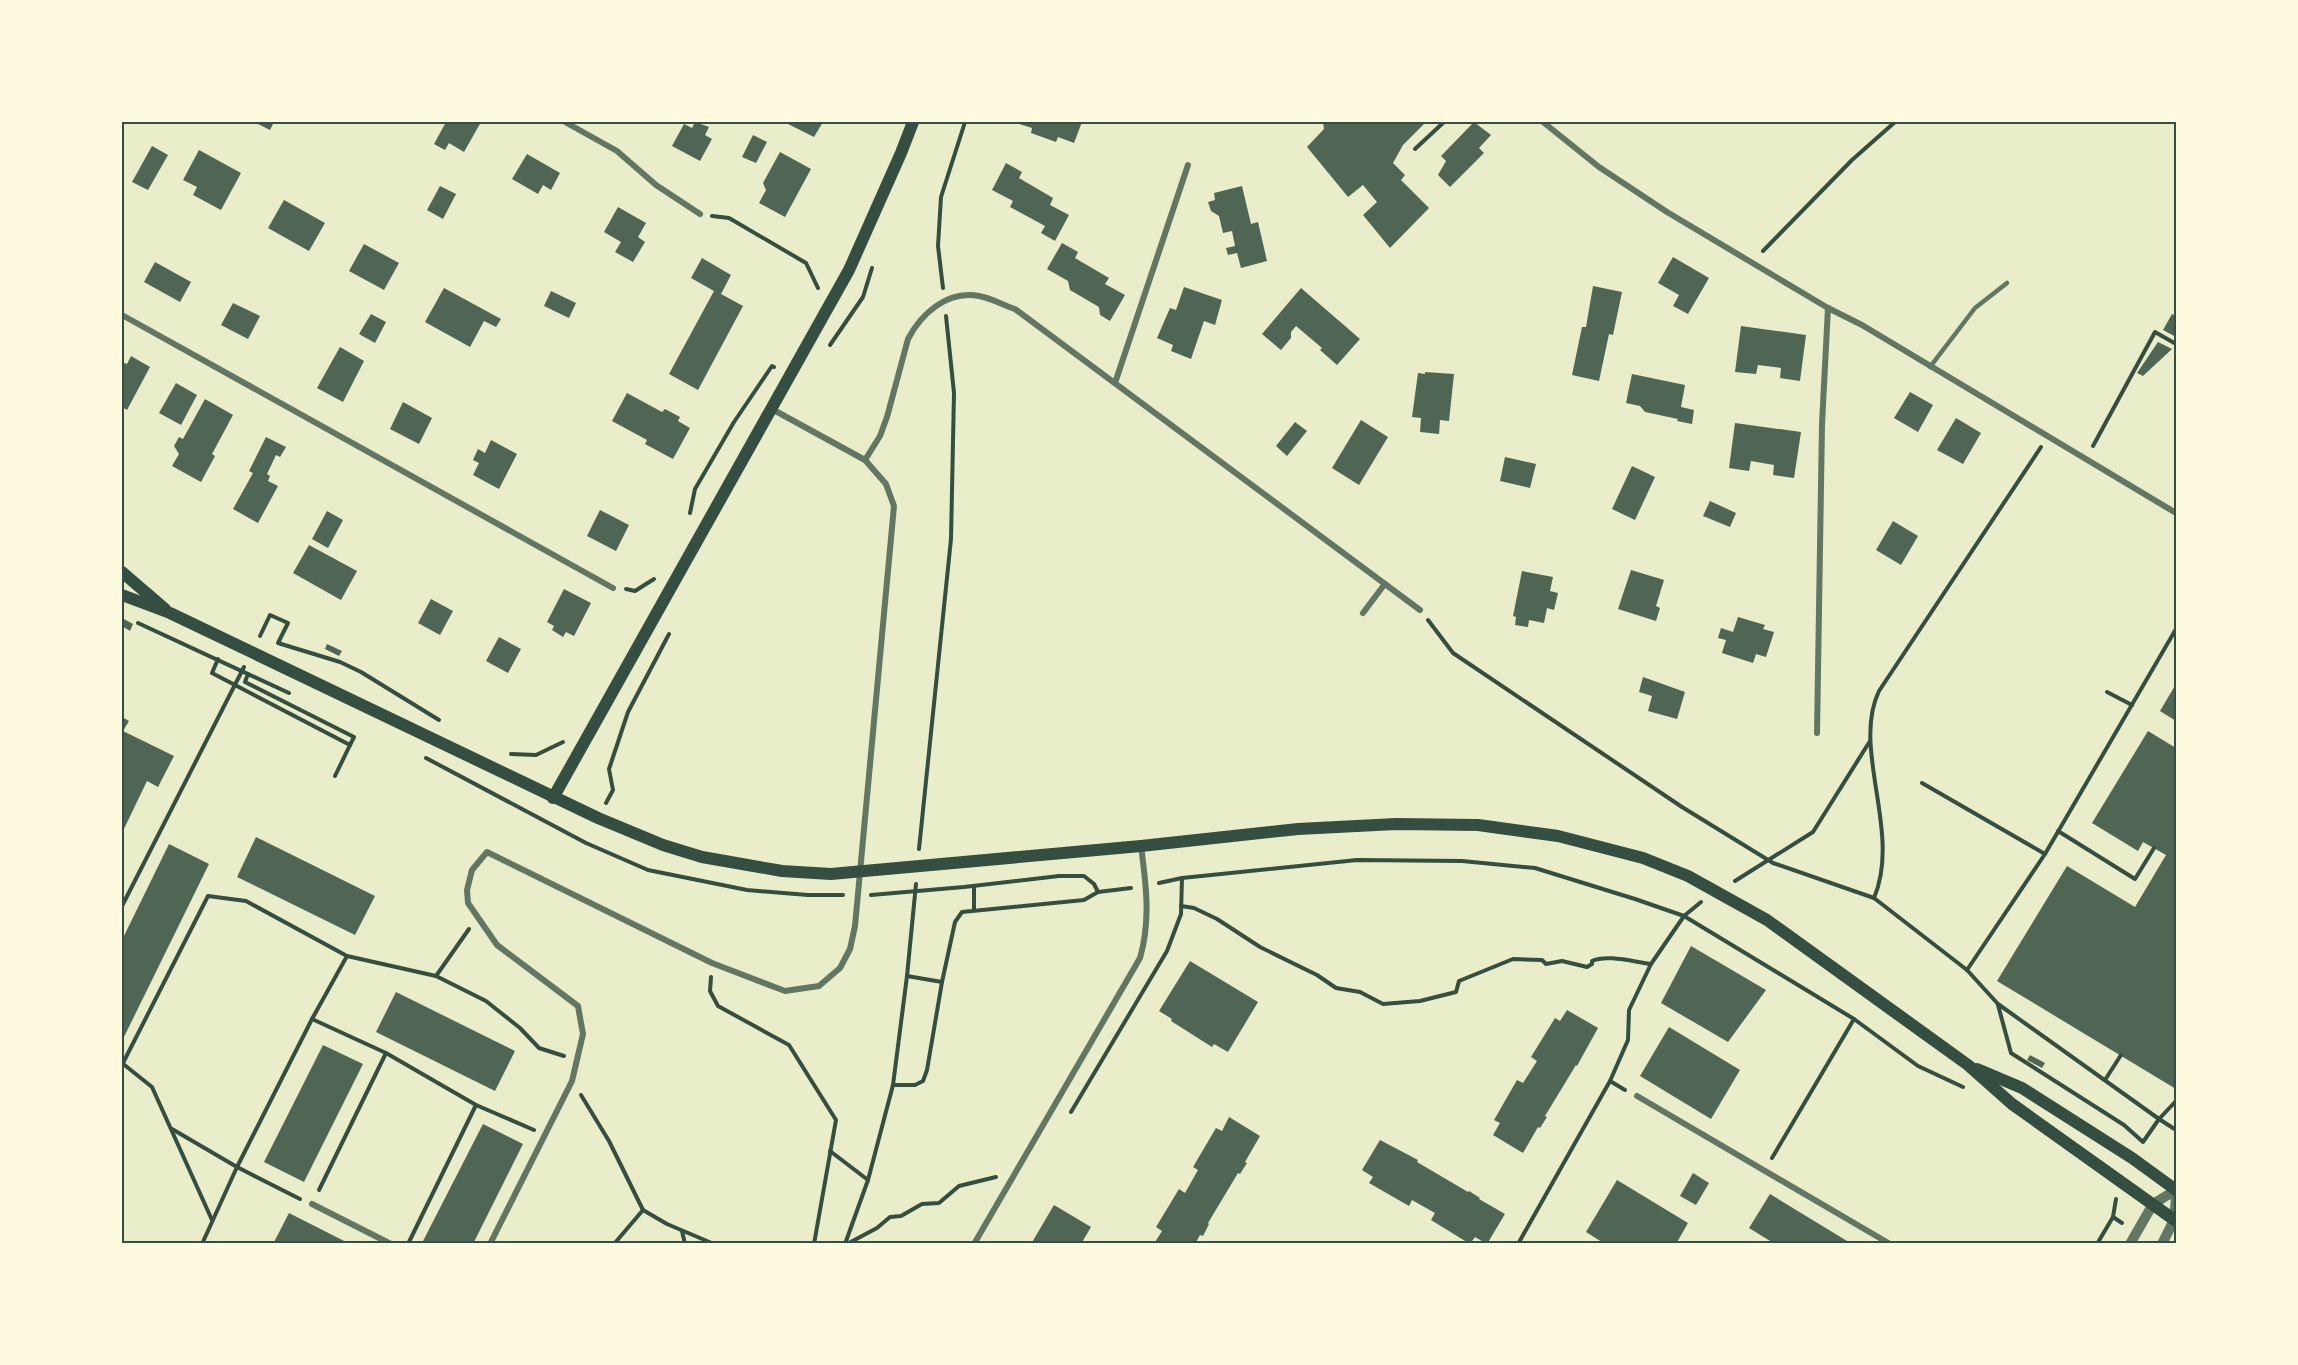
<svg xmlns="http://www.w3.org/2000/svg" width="2298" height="1365" viewBox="0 0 2298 1365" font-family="'Exo 2',sans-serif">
<rect width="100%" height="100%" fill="#e9edc9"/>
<g fill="#4f6655">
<polygon points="254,122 274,122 270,130"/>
<polygon points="446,122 481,122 464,152 449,143 445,150 434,144"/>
<polygon points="695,122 709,127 705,135 712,139 700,161 672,146 684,124 692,128"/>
<polygon points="784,122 823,122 814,137"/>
<polygon points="1013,122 1082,122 1074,143 1058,137 1056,142 1031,133 1032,128"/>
<polygon points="1323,122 1426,122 1403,145 1393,163 1405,175 1401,180 1429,208 1390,248 1363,215 1377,202 1363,185 1348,197 1307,147 1324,129"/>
<polygon points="1474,122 1491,135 1479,148 1484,153 1450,187 1438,175 1446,161 1441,156"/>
<polygon points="753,135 767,142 756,163 742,157"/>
<polygon points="152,146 168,155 148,190 132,182"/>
<polygon points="199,150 241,173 221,210 193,195 197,187 183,180"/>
<polygon points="780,152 811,169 785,217 759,203 766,190 763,183"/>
<polygon points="527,154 560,173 551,190 543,185 538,194 512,179"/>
<polygon points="1006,163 1022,172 1019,178 1053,198 1050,205 1069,215 1055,241 1041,233 1045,226 1010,207 1013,201 992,190"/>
<polygon points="440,186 456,194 443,219 427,210"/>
<polygon points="1242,186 1251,224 1258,222 1267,261 1241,268 1237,253 1228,255 1226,248 1235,246 1232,231 1223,233 1219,216 1211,211 1208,202 1215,200 1214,193"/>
<polygon points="284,200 325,223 309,251 268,228"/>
<polygon points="618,207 646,223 638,237 645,242 633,262 615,252 621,242 604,232"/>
<polygon points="1062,243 1078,252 1075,258 1109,278 1105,284 1125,295 1110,321 1100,315 1099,307 1070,290 1068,281 1047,269"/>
<polygon points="364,244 399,263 384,290 349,271"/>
<polygon points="1673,257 1709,278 1688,314 1673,306 1679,295 1658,283"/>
<polygon points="702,258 731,275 721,294 743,306 698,390 669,374 714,291 691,278"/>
<polygon points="155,262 191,282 180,302 144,282"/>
<polygon points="1593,286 1622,292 1613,335 1609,334 1599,381 1572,375 1582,327 1586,327"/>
<polygon points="1184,287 1222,300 1215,325 1204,321 1191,359 1171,351 1173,345 1157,338 1170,308 1176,310"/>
<polygon points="444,288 501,319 496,327 484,321 470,347 425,322"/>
<polygon points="1301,288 1360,339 1337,365 1320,350 1322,348 1296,326 1291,332 1291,338 1281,350 1262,334"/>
<polygon points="551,291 576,303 569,318 544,306"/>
<polygon points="233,303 260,316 248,339 221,325"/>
<polygon points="371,314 386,322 375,343 359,334"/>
<polygon points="2172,314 2176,316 2176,337 2163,330"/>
<polygon points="1741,326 1806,335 1800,381 1780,378 1781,368 1758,365 1756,374 1735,372"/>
<polygon points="2158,342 2172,349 2143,376 2137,373"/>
<polygon points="340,347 364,361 343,402 317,388"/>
<polygon points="131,356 150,367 127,410 122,407 122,362 127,364"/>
<polygon points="1425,372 1454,374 1449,421 1440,420 1439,434 1420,432 1421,418 1412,417 1418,373 1425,374"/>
<polygon points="1632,374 1685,385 1681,407 1694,410 1692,424 1677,421 1678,419 1645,412 1640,406 1626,403"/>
<polygon points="176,383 197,395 181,425 159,413"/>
<polygon points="1910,392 1933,405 1918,432 1894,418"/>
<polygon points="627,393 662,412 665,409 680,417 678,421 690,428 673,459 645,444 647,440 612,421"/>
<polygon points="205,399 233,415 212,454 215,456 201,482 172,466 179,454 174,446 179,437 183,439"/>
<polygon points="403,402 432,418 419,444 390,429"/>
<polygon points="1956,418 1981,433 1963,464 1937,450"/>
<polygon points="1361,420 1388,437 1359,485 1332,468"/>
<polygon points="1295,422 1307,431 1287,456 1276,446"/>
<polygon points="1735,423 1801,432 1794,478 1773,475 1774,465 1751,461 1749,471 1729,468"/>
<polygon points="266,437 286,447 280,457 276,455 267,474 270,476 268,481 278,486 258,523 233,509 253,473 249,471"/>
<polygon points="491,440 517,454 499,489 473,475 479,463 473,460 478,449 485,453"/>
<polygon points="1505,457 1536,464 1530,488 1500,481"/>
<polygon points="1632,466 1655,477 1635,520 1612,509"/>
<polygon points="1710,501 1736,513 1730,527 1703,516"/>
<polygon points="600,510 629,525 616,551 587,536"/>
<polygon points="327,511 343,520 328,548 312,539"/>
<polygon points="1893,521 1918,536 1901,565 1876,550"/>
<polygon points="309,545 357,571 341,600 293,573"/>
<polygon points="1631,570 1664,580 1656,606 1660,608 1656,621 1618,609"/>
<polygon points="1522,571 1553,577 1550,591 1558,593 1554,610 1547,608 1544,623 1529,620 1528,627 1515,625 1516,617 1513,616"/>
<polygon points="564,589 591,603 574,636 566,632 563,637 552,630 554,626 547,622"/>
<polygon points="431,599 453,611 440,635 418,623"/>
<polygon points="1738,617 1765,625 1763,629 1774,632 1766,657 1756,654 1753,663 1722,653 1726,640 1718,638 1721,628 1733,632"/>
<polygon points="122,618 133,624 130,631 122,626"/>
<polygon points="499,637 521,649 508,673 486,661"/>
<polygon points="327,644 342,651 339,656 325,649"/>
<polygon points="1643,677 1685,692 1677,719 1648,711 1652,696 1639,692"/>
<polygon points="2176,684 2176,721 2160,711"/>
<polygon points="122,717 129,721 123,731 174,756 158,787 147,781 122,833"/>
<polygon points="2148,731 2176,748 2176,1089 1997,981 2067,866 2135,907 2166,855 2143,842 2138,851 2092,823"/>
<polygon points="256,837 375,896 355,935 237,877"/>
<polygon points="169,844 209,864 122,1041 122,940"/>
<polygon points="1691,946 1766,990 1728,1042 1661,1003"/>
<polygon points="1190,961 1258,1002 1228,1052 1214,1044 1212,1047 1171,1021 1172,1019 1159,1011"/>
<polygon points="396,992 515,1051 495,1091 376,1032"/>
<polygon points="1567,1010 1598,1028 1577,1066 1576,1065 1545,1116 1547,1117 1540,1128 1538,1127 1523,1153 1493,1135 1500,1123 1494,1120 1517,1080 1523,1083 1537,1061 1531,1057 1555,1018 1560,1021"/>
<polygon points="1669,1027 1740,1070 1711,1119 1640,1076"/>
<polygon points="323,1045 363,1064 304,1182 264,1162"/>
<polygon points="2030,1055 2045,1063 2042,1068 2027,1060"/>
<polygon points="1229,1117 1260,1136 1245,1162 1247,1163 1240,1174 1238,1173 1208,1223 1209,1224 1203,1236 1200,1235 1195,1244 1157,1244 1155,1242 1162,1231 1156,1227 1179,1189 1185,1193 1198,1170 1193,1167 1216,1128 1222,1131"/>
<polygon points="483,1124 523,1144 473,1244 428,1244 423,1241"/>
<polygon points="1380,1140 1418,1160 1417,1162 1468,1192 1469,1191 1480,1198 1479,1199 1505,1214 1487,1244 1475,1237 1470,1244 1431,1220 1435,1213 1412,1200 1409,1206 1369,1183 1373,1177 1362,1170"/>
<polygon points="1693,1173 1709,1183 1696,1205 1680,1196"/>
<polygon points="1617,1180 1688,1223 1676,1244 1605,1244 1586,1232"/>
<polygon points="1770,1194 1852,1244 1775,1244 1749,1228"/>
<polygon points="1054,1205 1091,1227 1081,1244 1031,1244"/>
<polygon points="289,1213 350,1244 273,1244"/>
</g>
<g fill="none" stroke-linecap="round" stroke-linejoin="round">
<g stroke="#344e41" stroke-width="4">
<polyline points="1415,149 1444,122"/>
<polyline points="712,216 729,218 806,263 818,288"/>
<polyline points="1763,251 1852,160 1895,122"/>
<polyline points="943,288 938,246 941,197 965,122"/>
<polyline points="830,345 863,297 872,268"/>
<polyline points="2093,446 2155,332 2176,344"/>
<polyline points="690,513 695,489 734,422 772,366 774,367"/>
<polyline points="626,589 635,591 654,579"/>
<polyline points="1428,620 1453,653 1682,807 1773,863 1874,898 1967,970 1998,1004 2159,1119 2176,1101"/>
<polyline points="138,623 289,693"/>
<polyline points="260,636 270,615 288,623 278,643 340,662 361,672 439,720"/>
<polyline points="218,659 212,673 350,745 354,737 245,682 248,674"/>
<polyline points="2107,692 2132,705"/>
<polyline points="511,754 536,755 563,742"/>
<polyline points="426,758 586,843 648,870 747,890 808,895 843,895"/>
<polyline points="335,776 350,745"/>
<polyline points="1922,783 2045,854"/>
<polyline points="606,803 613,790 609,769 628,712 669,634"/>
<polyline points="2058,831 2135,879 2154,848"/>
<polyline points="919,849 951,539 954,393 946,316"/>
<polyline points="1735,881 1813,832 1870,741"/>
<polyline points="1159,883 1182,878 1357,860 1462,861 1535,868 1635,899 1684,916 1854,1019 1918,1066 1963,1087"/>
<polyline points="974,886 974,909"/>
<polyline points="871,895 964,887 1059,876 1084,876 1094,884 1098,892"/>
<path d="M1874 898C1902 832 1851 749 1879 691L2041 447"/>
<polyline points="122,906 244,667"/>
<path d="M1181 906 1194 908 1217 919 1260 947 1317 975 1336 988 1360 992 1383 1004 1420 1001 1456 992 1459 981 1513 959 1542 960 1546 964 1562 961 1587 967 1592 964V961C1606 954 1634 962 1651 964"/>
<polyline points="1967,970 2045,854 2176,629"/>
<polyline points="436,976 469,929"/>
<polyline points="907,976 942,982"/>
<polyline points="711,977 710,991 718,1006 789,1045 836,1120 814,1244"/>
<polyline points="1998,1005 2011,1053 2124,1125 2143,1142 2159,1119 2176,1130"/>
<polyline points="312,1019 386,1053 476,1105 534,1130"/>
<polyline points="122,1063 152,1087 212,1220"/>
<polyline points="123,1063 208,896 246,901 347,956"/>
<polyline points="2105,1080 2121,1055"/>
<polyline points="1610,1081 1625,1090"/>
<polyline points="893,1085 915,1085 923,1081 927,1070 942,982 955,922 962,912 1084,900 1098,892 1131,888"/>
<polyline points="581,1095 609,1141 643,1210 667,1224 714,1244"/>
<polyline points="1071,1112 1167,951 1181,914 1182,878"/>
<polyline points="172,1129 237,1167 300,1199"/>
<polyline points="830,1151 868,1180"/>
<polyline points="1772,1158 1854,1019"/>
<polyline points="319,1190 386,1053"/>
<polyline points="2116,1199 2113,1217 2122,1223"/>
<polyline points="682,1231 685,1244"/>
<polyline points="202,1244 237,1167 312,1019 347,956 436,976 486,1001 520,1028 539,1048 564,1056"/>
<polyline points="408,1244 476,1105"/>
<polyline points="614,1244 643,1210"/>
<polyline points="845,1244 868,1180 893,1085 907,976 916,884"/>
<polyline points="847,1244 877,1228 890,1217 901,1216 922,1204 939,1203 959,1186 996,1177"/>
<polyline points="1518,1244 1610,1081 1628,1040 1629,1010 1651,964 1684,916 1701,902"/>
<polyline points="2097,1244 2113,1217"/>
</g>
<polyline stroke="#617663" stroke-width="4.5" points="1930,367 1975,308 2007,283"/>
<g stroke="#617663" stroke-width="6">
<polyline points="565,122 617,151 656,185 700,214"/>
<polyline points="1543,122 1599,167 1667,212 1828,308 1862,325 2176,513"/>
<polyline points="122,315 613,588"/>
<polyline points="1115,383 1188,165"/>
<path d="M865 460 880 436 887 417 908 339C921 314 947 290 979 296 991 298 1003 305 1015 309L1420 610"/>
<polyline points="1363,613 1384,585"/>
<polyline points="1817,733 1822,424 1828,308"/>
<polyline points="1637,1096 1890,1244"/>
<polyline points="312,1204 391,1244"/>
<polyline points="490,1244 572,1081 583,1034 578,1006 497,945 468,903 467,890 472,870 487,852 712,963 785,991 819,986 840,968 850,949 855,926 894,506 886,484 865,460 770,408"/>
<path d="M974 1244 1140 958C1151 920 1146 884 1141 846"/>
</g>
<g stroke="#617663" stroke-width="10">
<polyline points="2130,1244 2153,1204 2176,1190"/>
<polyline points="2162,1244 2174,1220 2176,1198"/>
</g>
<g stroke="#344e41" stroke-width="12">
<polyline points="122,572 165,609"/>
<polyline points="122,595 170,613 598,818 663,845 702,857 782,871 831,874 1141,846 1298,829 1396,824 1478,825 1558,836 1643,858 1688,876 1767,920 1968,1065 2012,1104 2176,1221"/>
<polyline points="553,798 849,270 901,153 913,122"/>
<polyline points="1977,1069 2022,1088 2132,1158 2176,1190"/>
</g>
</g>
<rect width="2298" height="1365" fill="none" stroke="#fefae0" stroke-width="246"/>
<rect x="123" y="123" width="2052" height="1119" fill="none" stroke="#344e41" stroke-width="2"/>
</svg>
